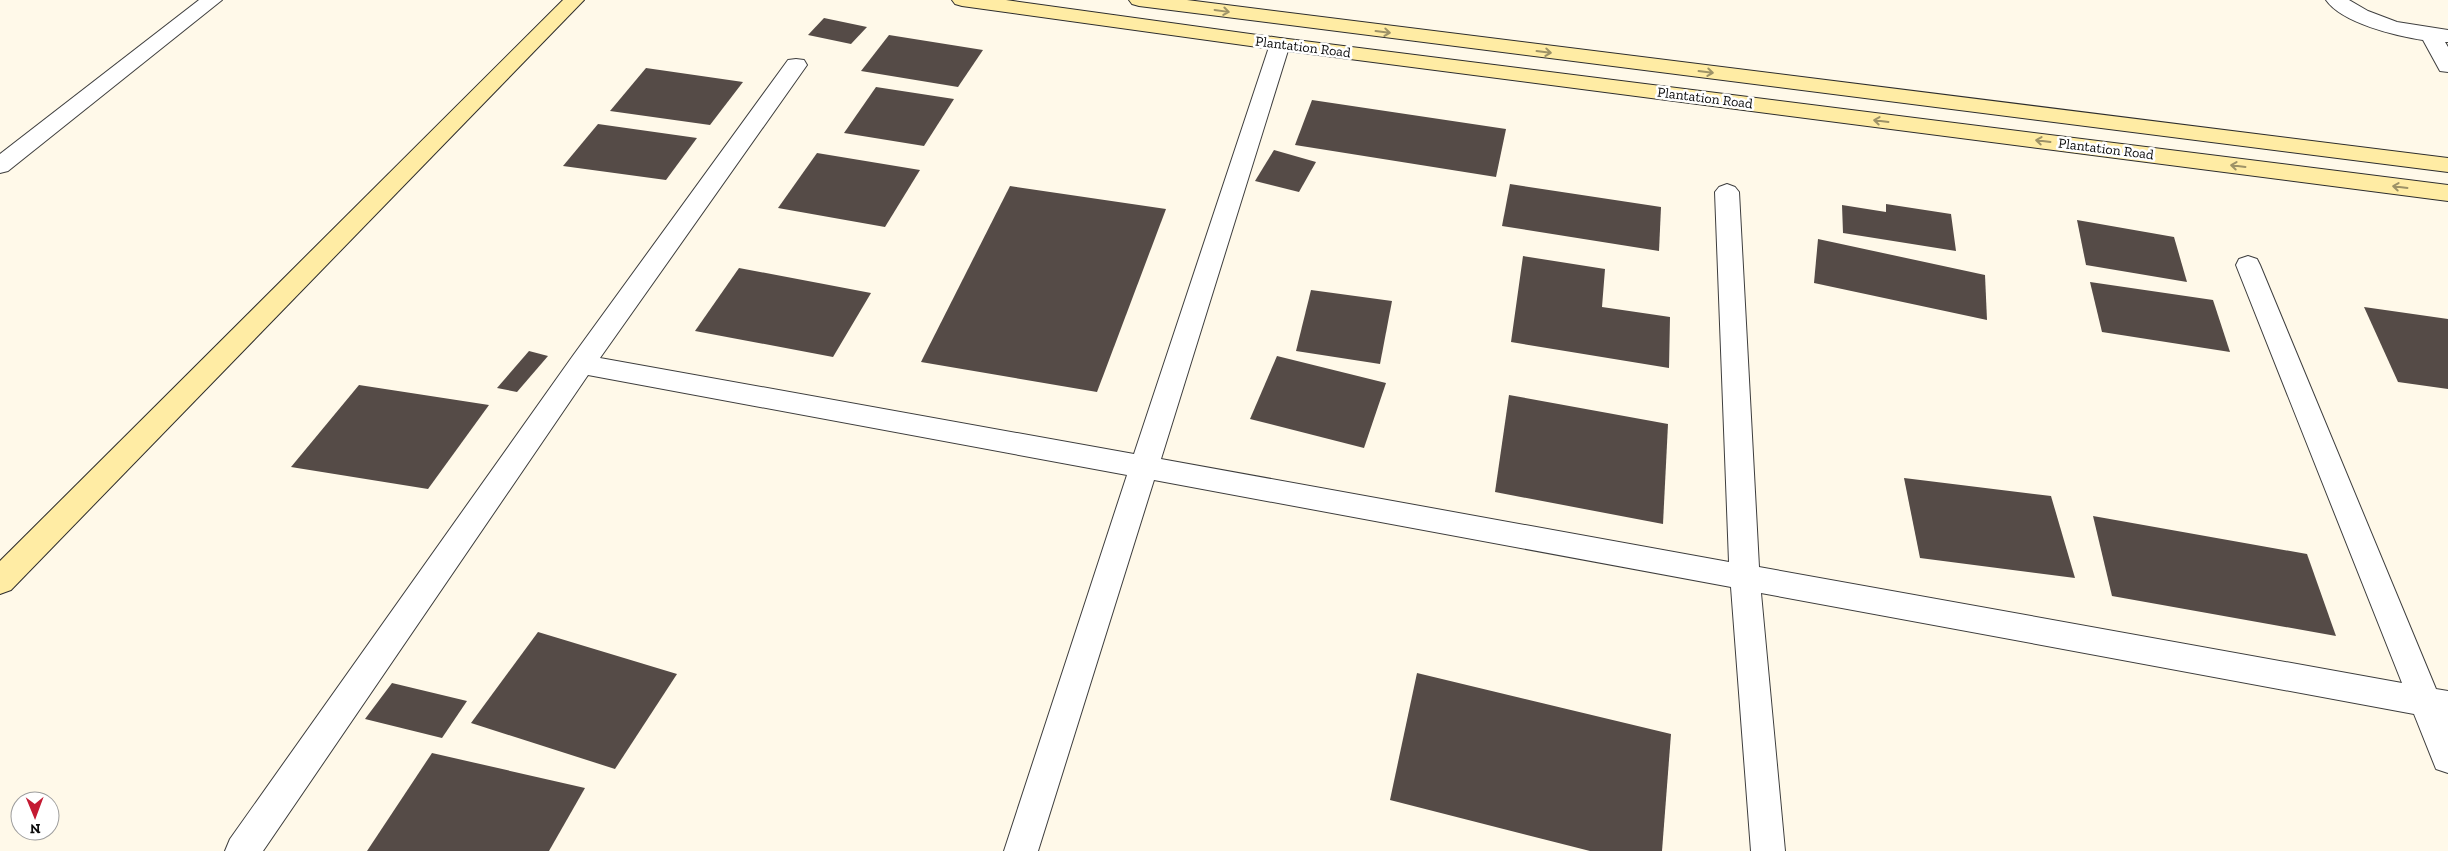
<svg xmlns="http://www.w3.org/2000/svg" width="2448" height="851" viewBox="0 0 2448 851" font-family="'Zilla Slab',serif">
<rect width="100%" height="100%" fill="#fff9e9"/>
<g fill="#554b47">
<polygon points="824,18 867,27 851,44 808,35"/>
<polygon points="889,35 983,50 958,87 861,71"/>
<polygon points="646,68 743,82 710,125 610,111"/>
<polygon points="876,87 954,99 924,146 844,133"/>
<polygon points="1312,100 1506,129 1496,177 1295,145"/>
<polygon points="598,124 697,138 666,180 563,166"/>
<polygon points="1274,150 1316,162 1299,192 1255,181"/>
<polygon points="817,153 920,170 885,227 778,208"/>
<polygon points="1510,184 1661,207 1659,251 1502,226"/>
<polygon points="1010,186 1166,209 1097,392 921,362"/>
<polygon points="1886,204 1951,214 1956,251 1843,233 1842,205 1886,212"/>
<polygon points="2077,220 2174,237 2187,282 2086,265"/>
<polygon points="1818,239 1985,275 1987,320 1814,283"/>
<polygon points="1523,256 1605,269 1602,307 1670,317 1669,368 1511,342"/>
<polygon points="739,268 871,293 833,357 695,331"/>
<polygon points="2090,282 2213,300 2230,352 2102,332"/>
<polygon points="1311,290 1392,301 1380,364 1296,351"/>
<polygon points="2364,307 2448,319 2448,389 2398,382"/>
<polygon points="529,351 548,356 517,392 497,388"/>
<polygon points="1277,356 1386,383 1364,448 1250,419"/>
<polygon points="359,385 489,405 428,489 291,467"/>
<polygon points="1509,395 1668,424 1663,524 1495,492"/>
<polygon points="1904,478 2051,496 2075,578 1920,558"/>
<polygon points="2093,516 2307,554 2336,636 2112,596"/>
<polygon points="538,632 677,674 615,769 471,723"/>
<polygon points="1417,673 1671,734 1662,851 1590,851 1390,800"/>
<polygon points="392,683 467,701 442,738 365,719"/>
<polygon points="432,753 585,788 549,851 367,851"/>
</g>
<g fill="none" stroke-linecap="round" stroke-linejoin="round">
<defs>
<g id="street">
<polygon points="199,0 222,0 8,171 0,173 0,154"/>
<path d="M2326 0H2349L2368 11 2397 22 2448 30V42H2445L2448 47V72L2440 71 2423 40C2396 36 2342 23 2326 0Z"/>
<polygon points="1280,38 1287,40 1290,44 1161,459 1729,562 1715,192 1719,187 1727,184 1735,187 1739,192 1759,567 2402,683 2236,265 2239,259 2248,256 2257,259 2260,265 2436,689 2448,691 2448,773 2436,769 2414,714 1761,593 1785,851 1751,851 1731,587 1154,480 1038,851 1004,851 1127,475 588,375 263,851 225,851 230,839 572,357 788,60 796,59 804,60 807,65 600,358 1134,454 1270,44 1273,40"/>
</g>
<g id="secondary">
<polygon points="563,0 584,0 11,590 0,594 0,561"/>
<polygon points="952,0 1006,0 1280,38 2448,185 2448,201 1280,50 962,6 955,4"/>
<polygon points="1129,0 1187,0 2448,158 2448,172 1139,6 1132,4"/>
</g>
</defs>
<use href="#street" stroke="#3e3e3e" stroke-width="2"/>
<use href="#secondary" stroke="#2d2d2d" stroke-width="2"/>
<use href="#street" fill="#fff" fill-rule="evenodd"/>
<use href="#secondary" fill="#ffeca4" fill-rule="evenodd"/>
</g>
<defs><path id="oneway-shaft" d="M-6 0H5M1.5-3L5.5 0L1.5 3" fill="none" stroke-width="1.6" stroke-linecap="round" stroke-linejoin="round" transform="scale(1.25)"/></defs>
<g stroke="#9d9267">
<use href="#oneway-shaft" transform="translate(1222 11) rotate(8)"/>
<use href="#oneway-shaft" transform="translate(1383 32) rotate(7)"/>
<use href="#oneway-shaft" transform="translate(1544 52) rotate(7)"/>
<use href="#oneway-shaft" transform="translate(1706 72) rotate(7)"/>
<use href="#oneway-shaft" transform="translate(1881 121) rotate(-173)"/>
<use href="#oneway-shaft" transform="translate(2043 141) rotate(-173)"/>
<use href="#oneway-shaft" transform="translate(2238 166) rotate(-173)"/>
<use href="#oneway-shaft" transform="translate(2400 187) rotate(-173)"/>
</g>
<g text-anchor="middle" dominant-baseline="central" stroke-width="5" stroke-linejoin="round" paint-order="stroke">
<g font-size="14" fill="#0b0b0b" stroke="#fff">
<text transform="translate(1303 47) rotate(7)">Plantation Road</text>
<text transform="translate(1705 98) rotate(7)">Plantation Road</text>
<text transform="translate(2106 149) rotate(7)">Plantation Road</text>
</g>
</g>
<g transform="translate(35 816) rotate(179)"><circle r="24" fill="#ffffff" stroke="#9d9d9d"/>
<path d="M0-4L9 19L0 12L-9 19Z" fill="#c41a32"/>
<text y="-8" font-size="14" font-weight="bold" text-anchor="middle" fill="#0b0b0b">N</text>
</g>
</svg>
